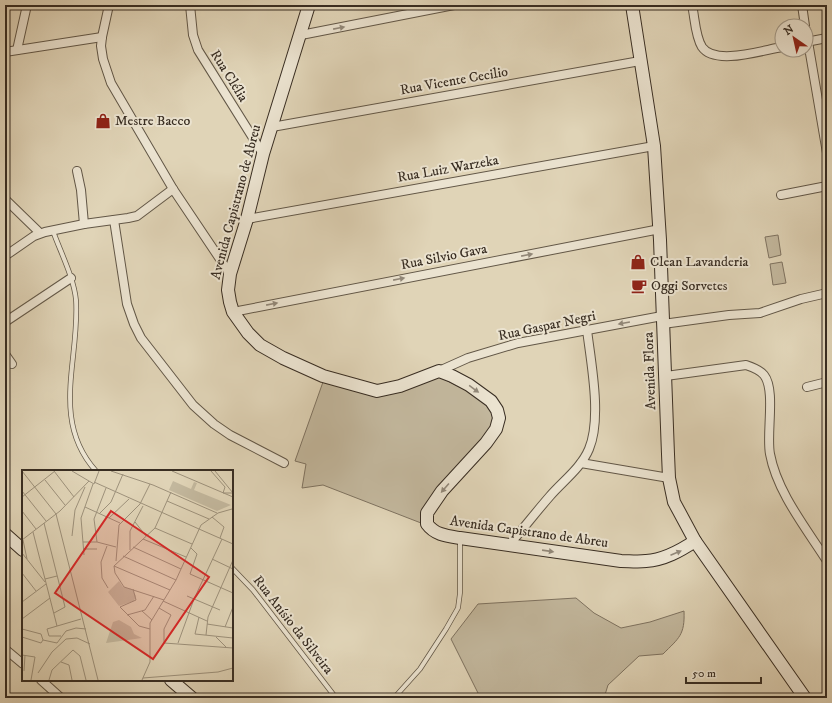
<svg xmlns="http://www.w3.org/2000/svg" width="832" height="703" viewBox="0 0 832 703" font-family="'IM FELL DW Pica',serif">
<rect width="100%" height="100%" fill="#e0d4b7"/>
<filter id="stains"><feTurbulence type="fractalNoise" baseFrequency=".005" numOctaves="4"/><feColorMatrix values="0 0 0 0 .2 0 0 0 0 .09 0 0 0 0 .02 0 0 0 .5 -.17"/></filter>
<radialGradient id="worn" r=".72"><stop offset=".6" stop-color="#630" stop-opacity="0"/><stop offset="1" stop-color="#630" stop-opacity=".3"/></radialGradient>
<g fill="#c3b89e" stroke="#7e7260">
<polygon points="778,235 781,255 769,258 765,237"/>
<polygon points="782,262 786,283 773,285 770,264"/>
<polygon points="435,375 485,399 494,412 494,427 423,511 421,523 323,485 302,488 306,464 295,461 323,382 372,394"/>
<path d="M576 598 594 613 621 628 650 622 684 611C685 635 679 638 663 654L639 656 608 685 604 698H477L478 693 451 639 478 604Z"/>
</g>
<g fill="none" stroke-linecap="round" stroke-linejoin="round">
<defs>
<g id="lane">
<path d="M53 231C60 251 74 278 76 300 80 359 50 420 96 471"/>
<polyline points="232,568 253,590 336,698"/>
<polyline points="394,698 420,669 446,629 458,608 460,593 460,540"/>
</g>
<g id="street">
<polyline points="109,5 102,37 101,46 103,59 111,83 173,189 230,274"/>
<polyline points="190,5 193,35 198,50 263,154"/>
<path d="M692 5C695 18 695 36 702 47 715 66 763 50 782 47"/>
<polyline points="802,5 805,26"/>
<polyline points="806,30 827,153"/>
<polyline points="301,35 454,5"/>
<polyline points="806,42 827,38"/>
<polyline points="17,50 27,5"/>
<polyline points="5,52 102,37"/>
<polyline points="272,127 640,61"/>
<polyline points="77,171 81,190 84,224"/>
<polyline points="781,195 827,186"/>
<polyline points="5,199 40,233"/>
<polyline points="247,219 654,146"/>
<polyline points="114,220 127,304 134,324 141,338 193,405 214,424 230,435 284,463"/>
<polyline points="5,256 34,236 45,232 84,224 128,218 137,216 173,189"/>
<polyline points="233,312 660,229"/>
<polyline points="5,322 71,278"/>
<polyline points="663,324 729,315 760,313 801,299 827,293"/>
<polyline points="5,354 12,364"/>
<polyline points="439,371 468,358 518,343 662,316"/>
<path d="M666 376 746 365C752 367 760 370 764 375 776 390 766 434 770 454 777 492 806 528 827 561"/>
<polyline points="807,387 827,382"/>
<polyline points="581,463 669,478"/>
<path d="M509 545C523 529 536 512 550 496 563 481 581 468 589 449 602 418 591 363 587 330"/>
<polyline points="5,649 23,664"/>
<polyline points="41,680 61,698"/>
</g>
<g id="secondary">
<path d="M309 5 263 154 247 219 230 274 228 290 230 302 233 312 248 333 260 345 283 358 323 376 377 391 400 386 439 371 452 376 469 385 491 401 497 410 499 418 496 429 486 443 442 491 427 513V524C435 535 447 536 460 538L621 561C629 561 638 562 646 561 664 560 680 551 695 541"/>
<polyline points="632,5 654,146 660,240 668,454 669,478 674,502 695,541 805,698"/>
<polyline points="5,534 23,550"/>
<polyline points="171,680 192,698"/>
</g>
</defs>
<use href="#lane" stroke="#625747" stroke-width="5.5"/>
<use href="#street" stroke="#625747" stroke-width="10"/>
<use href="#secondary" stroke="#382d22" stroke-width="14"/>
<use href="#lane" stroke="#ebe3d0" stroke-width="4"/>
<use href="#street" stroke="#ebe3d0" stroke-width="8"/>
<use href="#secondary" stroke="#ebe3d0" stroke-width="12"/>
</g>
<defs><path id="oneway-solid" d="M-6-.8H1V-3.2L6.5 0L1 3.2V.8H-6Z"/></defs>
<g fill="#928879">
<use href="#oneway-solid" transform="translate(339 28) rotate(-11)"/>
<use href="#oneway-solid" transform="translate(527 255) rotate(-11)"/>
<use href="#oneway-solid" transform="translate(399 279) rotate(-11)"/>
<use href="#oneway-solid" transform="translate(272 304) rotate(-11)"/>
<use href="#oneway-solid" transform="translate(624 323) rotate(170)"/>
<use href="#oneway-solid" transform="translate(474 389) rotate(36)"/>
<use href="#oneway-solid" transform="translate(445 488) rotate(131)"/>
<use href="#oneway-solid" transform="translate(548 551) rotate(8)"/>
<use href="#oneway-solid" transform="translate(676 553) rotate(-23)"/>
</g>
<defs>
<symbol id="shop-bare" viewBox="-9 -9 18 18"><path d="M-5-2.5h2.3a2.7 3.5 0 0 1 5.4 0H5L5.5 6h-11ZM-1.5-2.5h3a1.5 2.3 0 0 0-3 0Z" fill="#8f2418" stroke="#ebe3d0" stroke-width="2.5" paint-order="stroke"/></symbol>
<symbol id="cafe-bare" viewBox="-9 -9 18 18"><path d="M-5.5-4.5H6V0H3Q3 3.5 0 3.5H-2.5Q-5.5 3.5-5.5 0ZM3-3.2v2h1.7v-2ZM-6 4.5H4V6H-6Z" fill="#8f2418" stroke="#ebe3d0" stroke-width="2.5" paint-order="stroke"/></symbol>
</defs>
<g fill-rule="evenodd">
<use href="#shop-bare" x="92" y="110" width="22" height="22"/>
<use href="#shop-bare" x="627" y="251" width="22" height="22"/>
<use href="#cafe-bare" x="628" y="275" width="22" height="22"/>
</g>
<g text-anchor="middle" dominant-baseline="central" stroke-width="4" stroke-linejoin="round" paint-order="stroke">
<g font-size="14" fill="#382d22" stroke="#ebe3d0">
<text transform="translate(229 76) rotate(58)">Rua Clélia</text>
<text transform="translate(454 81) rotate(-10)">Rua Vicente Cecilio</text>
<text transform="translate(448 169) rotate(-10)">Rua Luiz Warzeka</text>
<text transform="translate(236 202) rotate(-75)">Avenida Capistrano de Abreu</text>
<text transform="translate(444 257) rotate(-11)">Rua Silvio Gava</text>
<text transform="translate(547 326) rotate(-12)">Rua Gaspar Negri</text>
<text transform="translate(650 371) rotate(-92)">Avenida Flora</text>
<text transform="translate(529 532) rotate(8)">Avenida Capistrano de Abreu</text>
<text transform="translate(293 625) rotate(52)">Rua Anísio da Silveira</text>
</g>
<g font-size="14" fill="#382d22" stroke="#ebe3d0" text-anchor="start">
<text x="115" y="121">Mestre Bacco</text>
<text x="650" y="262">Clean Lavanderia</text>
<text x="651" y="286">Oggi Sorvetes</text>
</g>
</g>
<g transform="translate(22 470)">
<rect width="211" height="211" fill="#e0d4b7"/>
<path d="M151 11 169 19 172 12 175 13 172 20 209 35 195 41 172 31 147 20ZM97 111 101 117 110 119 114 126 112 131 97 136 86 122ZM97 150 109 157 112 164 120 168 84 173 91 152Z" fill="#c3b89e"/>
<path fill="none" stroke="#9d917b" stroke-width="1" d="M0 1 34 44 76 210M32 1 52 27M50 1 72 14M89 1 131 15 195 43M150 1 211 27M189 1 203 17 201 23H211M193 1 211 23M23 10 43 35M72 12 177 59M72 14 77 1M0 21 24 51M0 27 33 1M145 31 187 49M63 37 98 53M0 41 14 59M77 44 89 32 101 4M190 47 202 57 198 68M87 48 107 29M113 52 124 66M22 53 43 137 32 143M133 58 170 74M177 59 211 74M11 62 35 156M50 66 53 40 63 17M121 69 164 87M0 70 38 41 67 11M1 70 5 89M61 72H75L94 77M75 72 72 49 84 18M85 76 79 92 80 108 86 118M111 77 159 99M169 78 175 84 168 104 211 123M61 79H75M108 80V61L121 36M0 83 23 112M62 85 59 48 71 14M101 86 154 110M190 89 211 99M94 91 97 55 118 34 128 14M92 96 148 120M0 103 14 121M23 109 35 106M111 119 114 130 98 137 117 156 128 159M165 126 198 140M142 130 102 117 93 103 92 96 133 58 149 22M141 131 185 151M0 132 24 114M137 138 149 145 142 159V173L211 178M120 141 130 150M105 145 123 140 132 126M177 147 173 164 211 168M0 149 28 128M185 154 211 158M203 157 211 137M0 159 19 164 21 170 19 173 0 167M184 165 186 147 211 90M39 166H27L25 159 59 149M194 167 204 177M21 170 35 173M35 173 44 161 54 158 64 159M156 173 172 129 200 69M0 185 13 187 9 210M39 192 47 195 50 210M2 201 3 185M16 203 30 182 44 169 55 168 68 174M121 208 196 202 211 198M27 210 30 200 51 180 58 186 64 210M120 210 128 192V153L154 110 179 55 196 43 210 39"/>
<path fill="#d62828" fill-opacity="0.15" stroke="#d62828" stroke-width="2" d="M89 41 187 107 131 189 33 123Z"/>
<rect width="211" height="211" fill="none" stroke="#382d22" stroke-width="2"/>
</g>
<rect width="832" height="703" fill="none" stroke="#e0d4b7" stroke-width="20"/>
<rect x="6" y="6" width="820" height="691" fill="none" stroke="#382d22" stroke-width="2"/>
<rect x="10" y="10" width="812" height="683" fill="none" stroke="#382d22"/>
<g transform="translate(794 38) rotate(326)"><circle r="19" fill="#ebe3d0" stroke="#a39a8a"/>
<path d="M0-3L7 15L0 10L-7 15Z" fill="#8f2418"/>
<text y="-6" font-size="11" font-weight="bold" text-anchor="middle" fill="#382d22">N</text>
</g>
<path d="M686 677v6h75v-6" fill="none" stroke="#382d22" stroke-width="2"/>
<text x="692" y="677" font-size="12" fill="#382d22" stroke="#ebe3d0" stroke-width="3" paint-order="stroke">50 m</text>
<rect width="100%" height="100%" filter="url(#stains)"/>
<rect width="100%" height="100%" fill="url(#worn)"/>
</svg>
